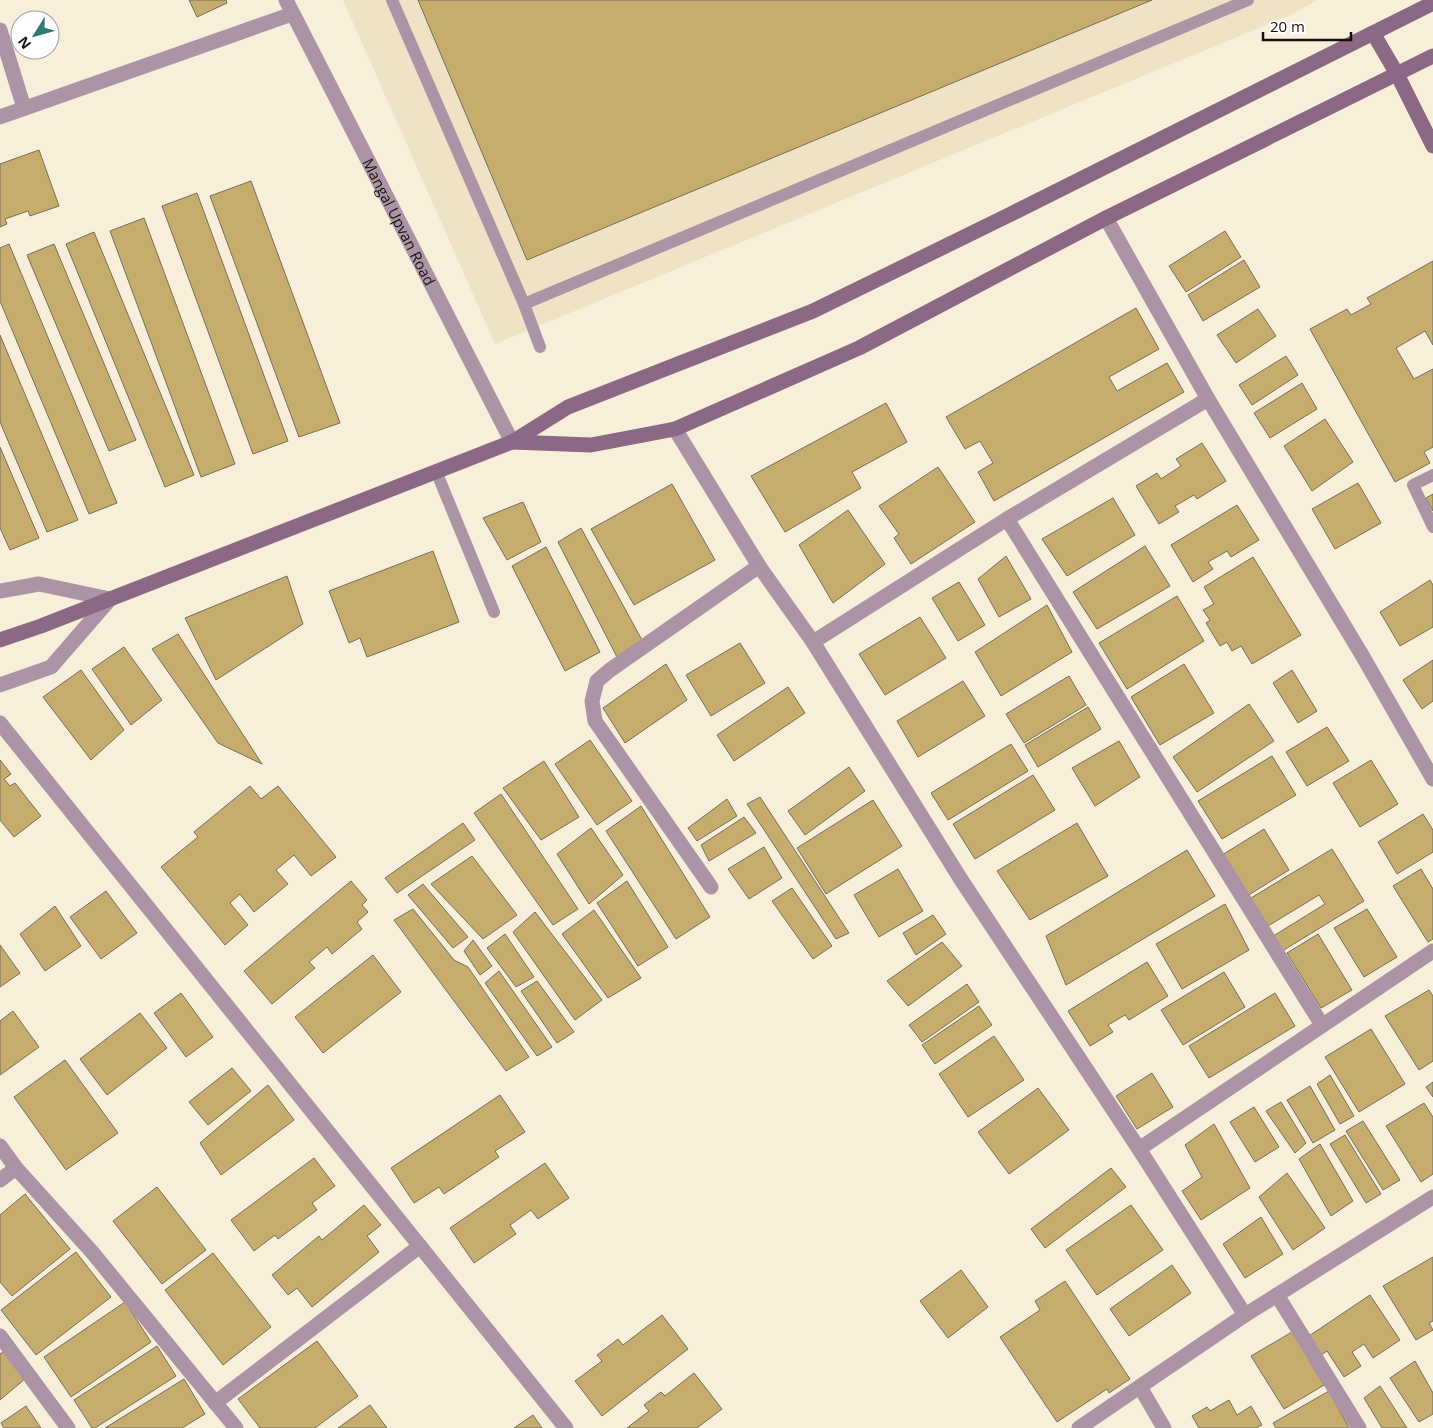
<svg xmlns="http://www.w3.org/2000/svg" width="1433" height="1428" viewBox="0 0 1433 1428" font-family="'Open Sans',sans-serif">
<rect width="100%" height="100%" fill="#f7efd9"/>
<polygon fill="#eee3c5" points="343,0 1318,0 1290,15 495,344"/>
<g fill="#c7ad6d" stroke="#766e5b">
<polygon points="189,0 226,0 227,3 197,17"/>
<polygon points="418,0 1152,0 527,260"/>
<polygon points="39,150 59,206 30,216 28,211 5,219 7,224 0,227 0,164"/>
<polygon points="251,181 340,423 299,437 210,196"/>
<polygon points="197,193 288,441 253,454 162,206"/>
<polygon points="144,218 235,464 201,477 110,231"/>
<polygon points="1225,231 1241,257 1186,292 1169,266"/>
<polygon points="94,232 194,475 165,487 66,244"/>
<polygon points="9,244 117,503 89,514 0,301 0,248"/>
<polygon points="54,244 136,440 109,451 27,255"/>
<polygon points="1244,260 1260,287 1203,321 1188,295"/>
<polygon points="1433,261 1433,345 1425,331 1396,348 1414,379 1433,369 1433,447 1424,452 1430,463 1395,482 1310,329 1347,309 1351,315 1371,304 1367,298"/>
<polygon points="1136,308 1159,349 1109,377 1117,391 1167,363 1184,392 994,501 978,472 993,463 980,441 965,449 946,417"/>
<polygon points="1258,309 1276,336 1236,363 1217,335"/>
<polygon points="0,335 78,520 47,532 0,422"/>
<polygon points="1286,356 1298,375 1252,405 1239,385"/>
<polygon points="1302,383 1317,409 1270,438 1254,413"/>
<polygon points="886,403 907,442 852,472 861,488 785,532 751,476"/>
<polygon points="1325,419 1353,462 1312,491 1284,446"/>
<polygon points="1202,443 1226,481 1197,499 1194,495 1175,506 1179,512 1159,524 1136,486 1157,473 1161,479 1181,466 1176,459"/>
<polygon points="0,447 39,538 10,550 0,528"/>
<polygon points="938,467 975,522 911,564 894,538 899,534 879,506"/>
<polygon points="1358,483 1381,523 1335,549 1312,509"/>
<polygon points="672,484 715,560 634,605 591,529"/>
<polygon points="1433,494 1433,511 1426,498"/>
<polygon points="1113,498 1135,535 1067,576 1042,539"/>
<polygon points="523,502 541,542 507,560 483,518"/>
<polygon points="1237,505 1259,540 1231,557 1227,551 1208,562 1213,569 1193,582 1171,545"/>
<polygon points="848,510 885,564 833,603 799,545"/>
<polygon points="581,528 643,642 618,659 558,542"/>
<polygon points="1145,546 1170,586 1097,629 1073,592"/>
<polygon points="546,547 600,652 565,671 512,566"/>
<polygon points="433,551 459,622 367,657 360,638 349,643 329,591"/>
<polygon points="1006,556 1031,599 999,617 978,579"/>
<polygon points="1253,557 1301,635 1252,664 1241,646 1232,651 1227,642 1220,646 1206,623 1210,620 1203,610 1214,604 1204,587"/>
<polygon points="287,576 303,624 216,680 185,618"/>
<polygon points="1430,580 1433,585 1433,627 1400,646 1380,612"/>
<polygon points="959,582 985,625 958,641 932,598"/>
<polygon points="1177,596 1204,641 1127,689 1099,643"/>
<polygon points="1047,605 1072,652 1001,696 975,652"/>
<polygon points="920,617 946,658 885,695 859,654"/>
<polygon points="178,634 262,764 218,743 152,649"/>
<polygon points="740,643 765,683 711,716 686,675"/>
<polygon points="124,647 162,700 131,725 92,669"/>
<polygon points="1433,660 1433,701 1422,709 1403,680"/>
<polygon points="666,664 687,700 625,743 603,708"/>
<polygon points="1184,664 1214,713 1160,745 1131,697"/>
<polygon points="81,670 124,730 91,760 43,697"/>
<polygon points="1292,670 1317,711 1298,723 1273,683"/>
<polygon points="1069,676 1086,705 1024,743 1006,714"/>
<polygon points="963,681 985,716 918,757 897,721"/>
<polygon points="788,687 805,713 734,761 717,735"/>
<polygon points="1249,704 1274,741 1197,792 1173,757"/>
<polygon points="1088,707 1101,729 1038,767 1025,745"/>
<polygon points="1327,727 1349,761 1307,786 1286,752"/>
<polygon points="590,740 632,801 597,825 555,764"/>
<polygon points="1119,741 1140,777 1095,806 1072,768"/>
<polygon points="1011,744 1028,771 948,820 931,793"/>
<polygon points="1272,756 1296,795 1222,839 1198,801"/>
<polygon points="0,760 11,774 4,779 10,786 15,783 41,816 14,837 0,820"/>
<polygon points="1371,760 1398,804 1360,827 1333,783"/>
<polygon points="544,761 579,817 541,840 503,788"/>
<polygon points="849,767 865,791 805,835 788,811"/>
<polygon points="1033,775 1055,810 975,859 953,824"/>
<polygon points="250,786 261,799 278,786 336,857 311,876 294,855 276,870 288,884 254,912 240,894 230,903 248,925 225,945 161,867 198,837 194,832"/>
<polygon points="501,794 578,909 553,925 474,813"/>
<polygon points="760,797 849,933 836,939 747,804"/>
<polygon points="727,799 737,816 697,841 688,828"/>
<polygon points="873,800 902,846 826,894 797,848"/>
<polygon points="641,806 710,917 676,939 606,831"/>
<polygon points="1423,814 1433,830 1433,852 1397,874 1378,842"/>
<polygon points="744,817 756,833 709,861 701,845"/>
<polygon points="463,823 475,840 397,893 385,878"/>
<polygon points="1077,823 1108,876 1030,920 997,871"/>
<polygon points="591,828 623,875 589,904 557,854"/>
<polygon points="1264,829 1289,870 1247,896 1222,855"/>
<polygon points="764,847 782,878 749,899 728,869"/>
<polygon points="1332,849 1364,901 1279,953 1270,938 1325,904 1319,895 1263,929 1246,901"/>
<polygon points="1187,850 1215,896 1066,985 1046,936"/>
<polygon points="472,856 517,915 483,939 431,884"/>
<polygon points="898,869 923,911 879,937 854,895"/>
<polygon points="1421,869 1433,889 1433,939 1428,942 1393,886"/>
<polygon points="351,881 367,900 362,905 368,912 357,922 362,929 332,954 327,947 309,962 315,968 272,1004 244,971"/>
<polygon points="627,881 668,947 638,966 597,903"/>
<polygon points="423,884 468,937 453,948 408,895"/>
<polygon points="792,888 832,946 813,959 772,901"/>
<polygon points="106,891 137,933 101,959 70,917"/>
<polygon points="1225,904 1249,950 1182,989 1156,944"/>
<polygon points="55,906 81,946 45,971 20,934"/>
<polygon points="413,909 454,960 468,967 529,1057 506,1071 394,920"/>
<polygon points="1367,909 1397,957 1364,977 1334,928"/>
<polygon points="594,910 641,978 608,998 562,934"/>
<polygon points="535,912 602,1000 575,1020 513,932"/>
<polygon points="933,915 946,934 916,955 903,933"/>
<polygon points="505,934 534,977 516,987 487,948"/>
<polygon points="1318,934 1352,990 1321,1008 1287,953"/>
<polygon points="473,940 492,966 480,975 464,951"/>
<polygon points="942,942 962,966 908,1006 887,981"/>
<polygon points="0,945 20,973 0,987"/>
<polygon points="373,955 401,992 323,1053 295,1017"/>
<polygon points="1147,962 1168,996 1129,1020 1125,1015 1108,1025 1113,1032 1090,1046 1068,1011"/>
<polygon points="499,971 552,1047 537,1056 485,983"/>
<polygon points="1224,972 1245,1007 1183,1045 1161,1010"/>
<polygon points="537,981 574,1032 557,1043 521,991"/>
<polygon points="967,984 979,1002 922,1042 909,1025"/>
<polygon points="1429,990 1433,996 1433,1061 1419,1070 1385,1016"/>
<polygon points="181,993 213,1037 186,1057 154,1013"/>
<polygon points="1275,993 1295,1026 1209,1078 1189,1046"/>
<polygon points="979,1006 992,1025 935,1064 922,1045"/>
<polygon points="13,1011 39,1047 0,1075 0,1021"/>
<polygon points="140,1013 167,1048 107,1095 80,1059"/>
<polygon points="1371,1029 1405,1084 1359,1112 1325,1057"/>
<polygon points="994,1036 1024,1080 968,1117 939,1074"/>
<polygon points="65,1060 118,1133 66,1170 14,1097"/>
<polygon points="232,1068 251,1091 208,1125 189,1102"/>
<polygon points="1152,1073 1173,1107 1137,1129 1116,1096"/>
<polygon points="1330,1075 1354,1116 1340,1124 1317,1084"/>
<polygon points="1433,1082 1433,1097 1426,1087"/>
<polygon points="268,1085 294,1120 221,1175 200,1143"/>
<polygon points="1310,1086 1335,1130 1313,1143 1287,1100"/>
<polygon points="1038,1088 1069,1130 1009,1174 978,1132"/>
<polygon points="500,1095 525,1132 495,1151 499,1157 444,1194 439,1187 414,1203 391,1168"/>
<polygon points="1281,1102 1306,1143 1295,1153 1266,1111"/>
<polygon points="1424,1103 1433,1117 1433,1174 1421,1182 1386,1126"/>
<polygon points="1254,1107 1279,1147 1255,1162 1230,1122"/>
<polygon points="1363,1121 1400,1180 1383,1190 1346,1131"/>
<polygon points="1214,1124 1250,1188 1201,1220 1182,1191 1202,1177 1185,1145"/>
<polygon points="1345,1135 1381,1194 1366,1203 1330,1144"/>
<polygon points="1320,1144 1353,1201 1331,1216 1299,1159"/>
<polygon points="314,1158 335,1186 312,1203 317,1210 278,1239 275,1235 254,1251 231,1220"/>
<polygon points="545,1163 569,1198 538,1219 531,1210 510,1225 516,1234 474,1263 450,1228"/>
<polygon points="1111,1168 1126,1187 1045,1248 1031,1229"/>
<polygon points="1287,1173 1325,1228 1293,1250 1259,1197"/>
<polygon points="157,1187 206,1250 162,1284 113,1221"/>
<polygon points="25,1194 70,1249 12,1296 0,1282 0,1215"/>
<polygon points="364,1205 381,1225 367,1236 379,1252 312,1307 297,1288 288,1295 272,1275 319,1236 322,1240"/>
<polygon points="1131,1205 1163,1250 1097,1295 1066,1250"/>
<polygon points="1261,1217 1283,1254 1245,1278 1223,1244"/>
<polygon points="76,1252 111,1297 36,1355 1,1310"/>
<polygon points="213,1253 271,1327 223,1365 165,1290"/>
<polygon points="1433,1257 1433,1321 1429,1323 1433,1330 1416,1340 1383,1286"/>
<polygon points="1172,1265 1191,1293 1129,1336 1110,1309"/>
<polygon points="961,1270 988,1307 948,1338 920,1301"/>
<polygon points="1065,1281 1130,1379 1109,1393 1107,1389 1057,1422 1000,1337 1040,1310 1035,1301"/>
<polygon points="1370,1295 1400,1340 1373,1358 1364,1344 1352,1352 1361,1366 1344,1377 1327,1351 1321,1355 1309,1336"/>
<polygon points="125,1302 151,1342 71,1397 44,1357"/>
<polygon points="662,1315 688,1349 602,1416 575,1381 602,1361 597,1355 618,1339 623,1345"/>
<polygon points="1292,1332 1324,1385 1284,1409 1251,1356"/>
<polygon points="317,1341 358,1396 315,1428 260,1428 238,1399"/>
<polygon points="157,1346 176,1376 95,1428 92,1428 74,1400"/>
<polygon points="3,1352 26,1378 0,1400 0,1354"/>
<polygon points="1415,1361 1433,1393 1433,1414 1419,1422 1390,1378"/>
<polygon points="694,1373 722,1409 697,1428 627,1428 649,1411 644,1405 661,1392 665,1396"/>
<polygon points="184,1379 205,1414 182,1428 105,1428"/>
<polygon points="1380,1386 1407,1428 1382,1428 1364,1398"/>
<polygon points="1329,1391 1349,1428 1276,1428 1273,1423"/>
<polygon points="1229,1400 1237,1415 1251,1406 1262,1425 1256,1428 1199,1428 1192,1416 1207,1407 1210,1411"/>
<polygon points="370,1405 387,1428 338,1428"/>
<polygon points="26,1406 41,1428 4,1428 1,1423"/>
<polygon points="533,1415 542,1428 514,1428"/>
</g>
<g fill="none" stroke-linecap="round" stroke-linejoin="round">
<g stroke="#ac94a7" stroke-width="12">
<polyline points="392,0 524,304 540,347"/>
<polyline points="524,304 1248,0"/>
<polyline points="436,471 494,612"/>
<polyline points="1433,475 1413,485 1433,527"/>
</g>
<g stroke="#ac94a7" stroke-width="15">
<path id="s1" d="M286 0 512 442"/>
<polyline points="0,30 24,108"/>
<polyline points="0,117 292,14"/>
<polyline points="1106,218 1208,399 1362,655 1433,779"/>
<polyline points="675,429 759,566 813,642 960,878 1139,1149 1245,1315"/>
<polyline points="1007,519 1322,1025"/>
<polyline points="0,591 39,584 110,599 51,667 0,685"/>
<polyline points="813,642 1007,519 1208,399"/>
<polyline points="0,723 566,1428"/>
<polyline points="711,887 595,721 592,701 597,681 610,670 759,566"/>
<polyline points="0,1146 16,1168 92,1252 236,1428"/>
<polyline points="1139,1149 1433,951"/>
<polyline points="0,1180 16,1168"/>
<polyline points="1277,1295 1359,1428"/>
<polyline points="0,1336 68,1428"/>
<polyline points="1140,1387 1164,1428"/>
<polyline points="215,1403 420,1246"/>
<polyline points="1079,1428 1245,1315 1433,1197"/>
</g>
<g stroke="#8b6884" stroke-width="15">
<polyline points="1373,33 1397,74 1433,146"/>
<polyline points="512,442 591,445 675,429 859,348 1106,218 1433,56"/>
<polyline points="0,640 41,626 512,442 568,407 813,311 1011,214 1433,3"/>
</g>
</g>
<g text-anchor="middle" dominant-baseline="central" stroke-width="5" stroke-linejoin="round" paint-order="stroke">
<g font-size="15" fill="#15120a" stroke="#fff">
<text stroke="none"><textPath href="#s1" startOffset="249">Mangal Upvan Road</textPath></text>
</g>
</g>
<g transform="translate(35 35) rotate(233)"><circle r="24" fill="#ffffff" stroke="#a1a09d"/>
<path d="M0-4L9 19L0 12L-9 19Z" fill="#2f7875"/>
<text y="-8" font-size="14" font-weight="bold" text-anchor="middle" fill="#15120a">N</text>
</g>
<path d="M1263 32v8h88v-8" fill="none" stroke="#15120a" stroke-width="2.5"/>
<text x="1270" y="32" font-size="15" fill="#15120a" stroke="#ffffff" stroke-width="4" paint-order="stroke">20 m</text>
</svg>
